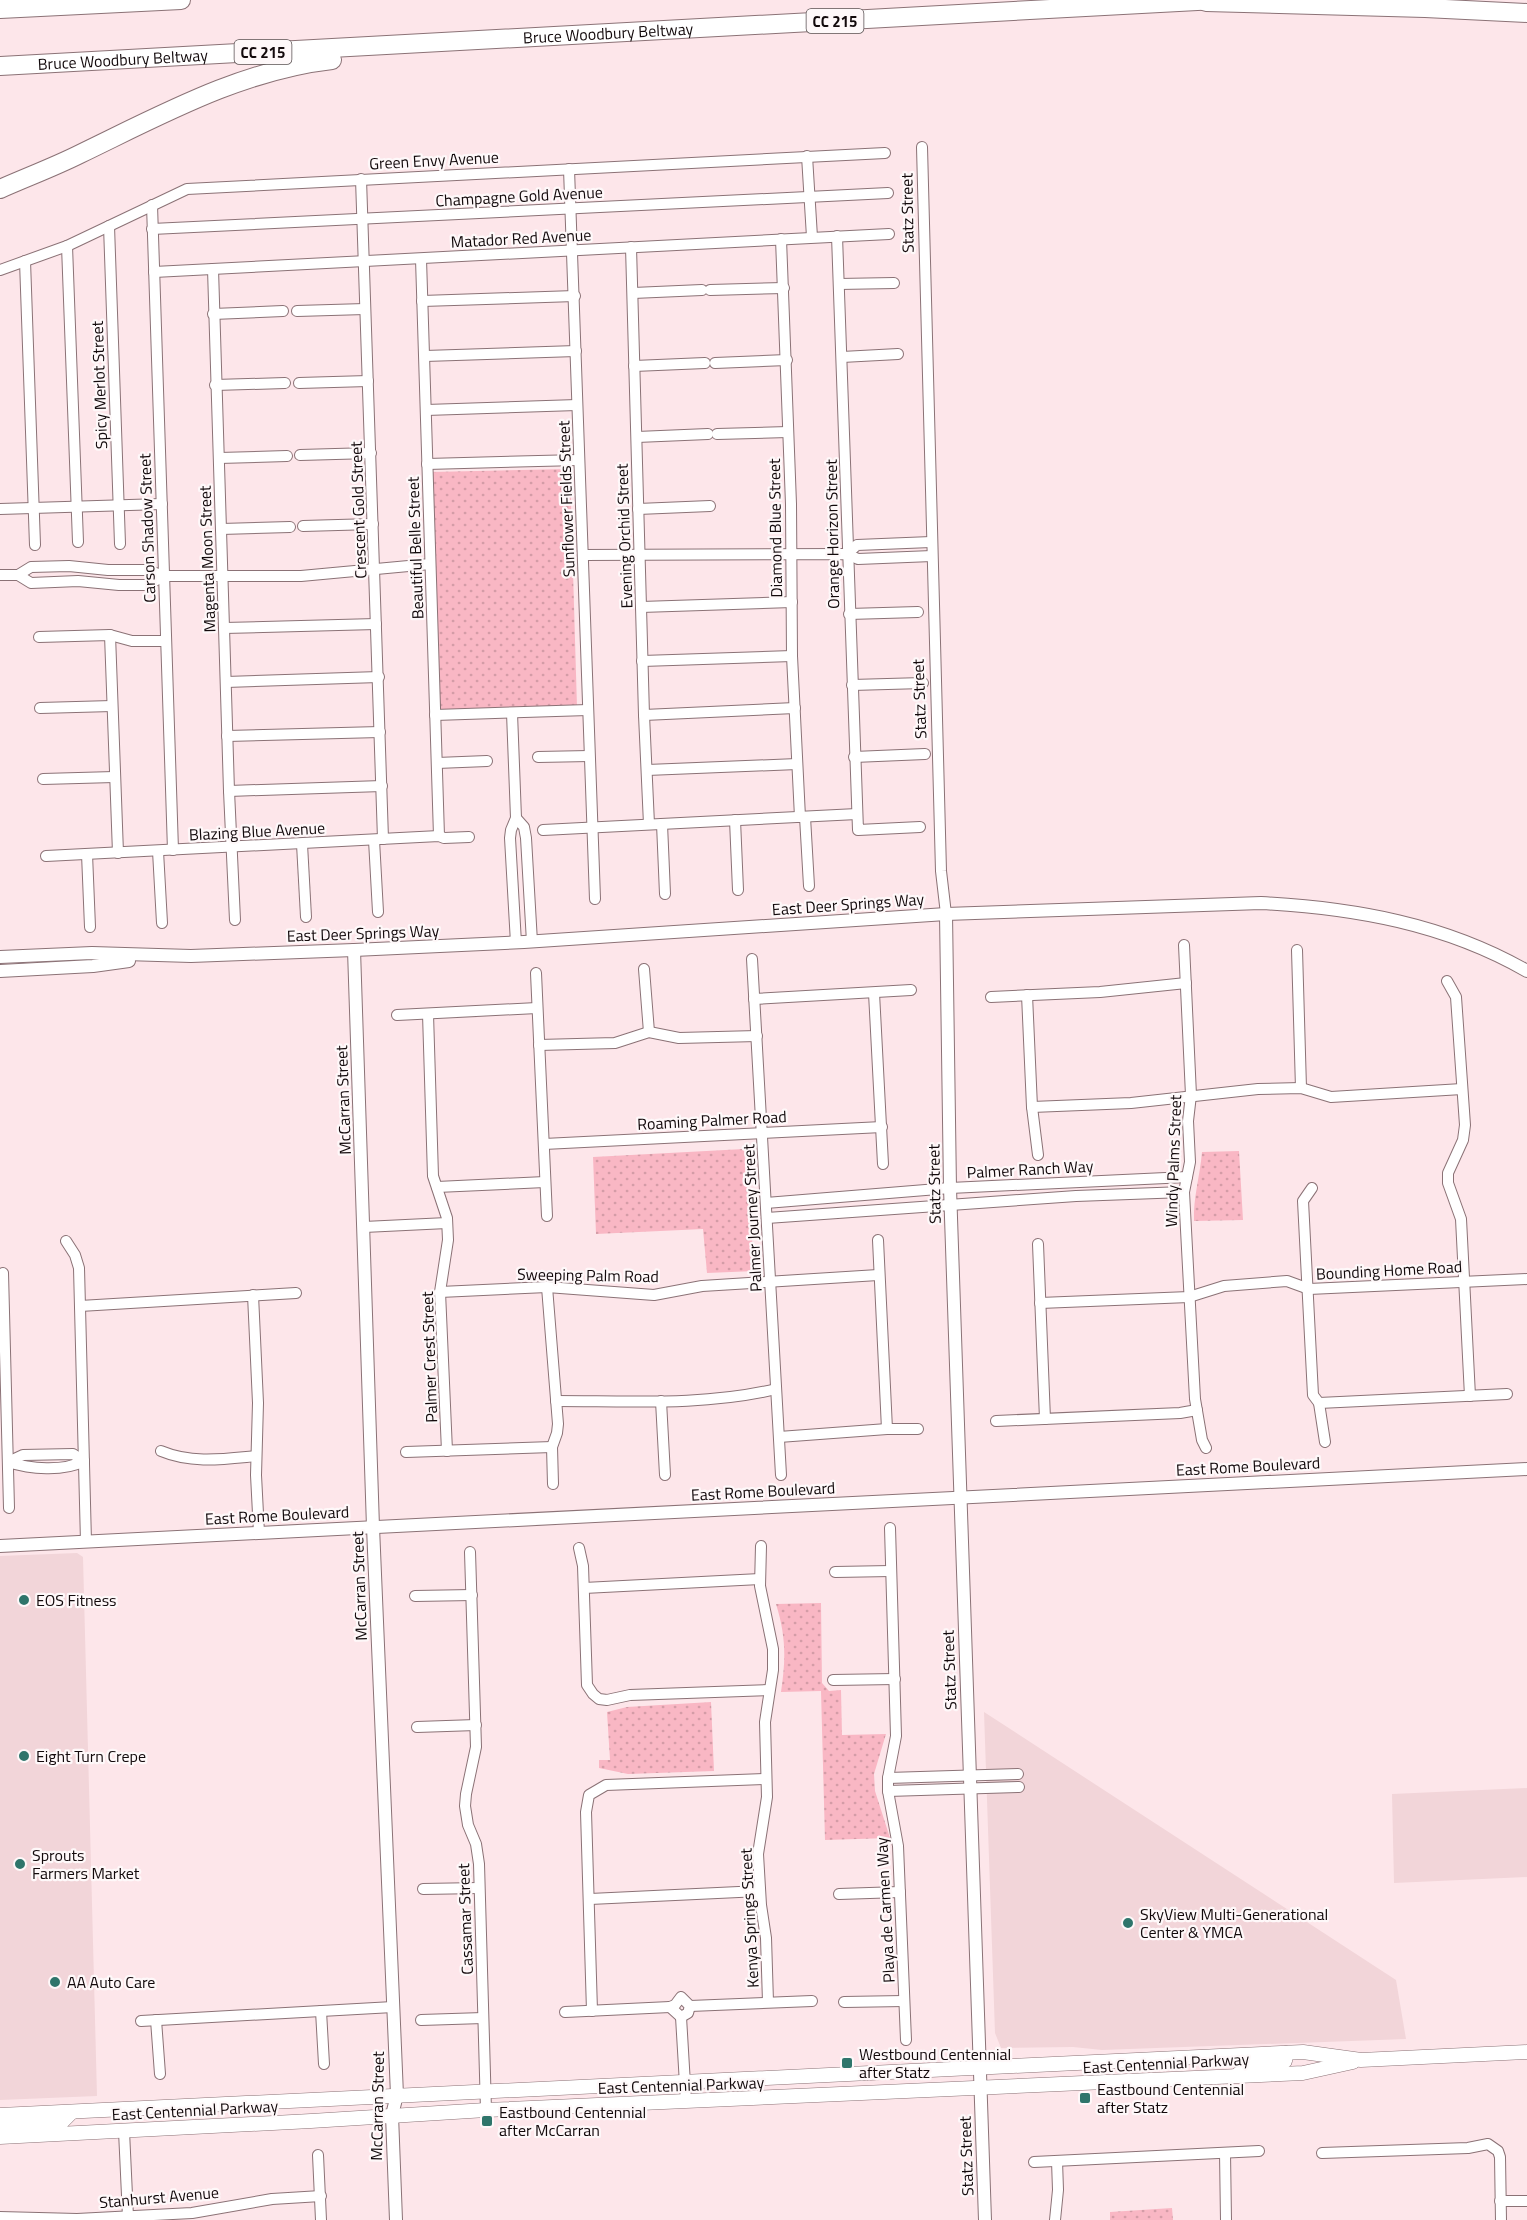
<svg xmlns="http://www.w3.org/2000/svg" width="1527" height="2220" viewBox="0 0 1527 2220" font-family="'Titillium Web',sans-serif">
<defs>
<pattern id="green-dots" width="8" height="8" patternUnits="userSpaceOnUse" patternTransform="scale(1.5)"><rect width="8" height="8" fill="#f9b7c4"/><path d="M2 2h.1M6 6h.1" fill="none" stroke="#d49ca7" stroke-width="1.8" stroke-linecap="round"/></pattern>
</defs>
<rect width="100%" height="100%" fill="#fde6ea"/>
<g fill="#f2d5d9">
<polygon points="77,1553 83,1557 97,2096 0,2100 0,1556"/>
<polygon points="984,1712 1396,1980 1406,2039 1102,2050 1073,2047 1001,2048 995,2033"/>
<polygon points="1527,1788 1527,1877 1394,1883 1392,1794"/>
</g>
<g fill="url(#green-dots)">
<polygon points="570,469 577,707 439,711 431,472"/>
<polygon points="744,1149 755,1271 707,1273 703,1229 596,1234 593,1157"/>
<path d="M1239 1151 1243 1220 1194 1221C1193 1198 1200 1176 1202 1152Z"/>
<path d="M821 1603 822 1683 829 1691 841 1690 842 1735 886 1734 874 1774 875 1791 890 1838 825 1840 821 1691 781 1692C786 1659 786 1636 776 1604Z"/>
<polygon points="711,1702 714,1771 628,1774 599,1768 599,1760 610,1760 607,1712 627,1707"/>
<polygon points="1172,2208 1173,2220 1110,2220 1110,2212"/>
</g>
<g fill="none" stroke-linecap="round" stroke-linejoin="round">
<defs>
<g id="minor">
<polyline points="922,147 941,871 946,914"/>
<polyline points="807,156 812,237"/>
<polyline points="569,169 595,899"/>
<polyline points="361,179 383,839"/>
<polyline points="152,205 173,850"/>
<polyline points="109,226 120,544"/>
<polyline points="152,229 888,193"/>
<polyline points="837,236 858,830 920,827"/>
<polyline points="781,239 791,504 792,656 800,817"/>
<polyline points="67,246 78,542"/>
<polyline points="631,247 644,715 649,824"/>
<polyline points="421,259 439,836"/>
<polyline points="25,261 35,545"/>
<polyline points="213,269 229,791 235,920"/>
<polyline points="0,270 67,246 187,189 885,153"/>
<polyline points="154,272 889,234"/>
<polyline points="839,284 894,283"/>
<polyline points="710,290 784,288"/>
<polyline points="633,293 702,290"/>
<polyline points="422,301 575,296"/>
<polyline points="297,311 365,309"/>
<polyline points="213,314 283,311"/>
<polyline points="425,356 576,351"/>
<polyline points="842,357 898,354"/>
<polyline points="715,363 787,360"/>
<polyline points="634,366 705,363"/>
<polyline points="299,383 368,381"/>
<polyline points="215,385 285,383"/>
<polyline points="426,410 577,405"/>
<polyline points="717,434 788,432"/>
<polyline points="637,437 708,434"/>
<polyline points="300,455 371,453"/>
<polyline points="219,458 287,456"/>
<polyline points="427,464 579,460"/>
<polyline points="0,509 162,504"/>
<polyline points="638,509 710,506"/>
<polyline points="303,526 373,524"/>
<polyline points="221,529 290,527"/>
<polyline points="847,554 857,545 931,542"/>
<polyline points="583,555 847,554 858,559 932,556"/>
<polyline points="0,575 18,575 31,567 69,566 108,570 147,570 164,576 301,576 430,564"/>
<polyline points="18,575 31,583 78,581 119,585 147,585 164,576"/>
<polyline points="641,607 792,602"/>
<polyline points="849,614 918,612"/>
<polyline points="224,628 376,624"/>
<polyline points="110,635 118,853"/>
<polyline points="39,637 110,635 132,641 165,641"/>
<polyline points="642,661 792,656"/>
<polyline points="226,682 379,677"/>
<polyline points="852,685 923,683"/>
<polyline points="40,708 112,706"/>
<polyline points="512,713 516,818 511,830 510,838 516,943"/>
<polyline points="435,715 588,710"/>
<polyline points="644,715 795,708"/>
<polyline points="227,736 380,732"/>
<polyline points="538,757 589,756"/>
<polyline points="854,757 925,754"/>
<polyline points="437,763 487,761"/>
<polyline points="647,770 797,764"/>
<polyline points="43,779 114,777"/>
<polyline points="229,791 382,786"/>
<polyline points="805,817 809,886"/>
<polyline points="516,818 524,827 526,838 532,942"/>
<polyline points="735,820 738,890"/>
<polyline points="662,824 665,894"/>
<polyline points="543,830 857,814"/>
<polyline points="374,840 378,912"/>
<polyline points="302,844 306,917"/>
<polyline points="158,851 162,923"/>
<polyline points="87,854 90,927"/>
<polyline points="46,856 439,836 444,838 469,837"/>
<polyline points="1184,945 1191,1095 1188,1121 1190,1162 1184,1192 1195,1399 1202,1440 1206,1448"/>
<polyline points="1297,950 1301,1088"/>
<polyline points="752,959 781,1475"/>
<polyline points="644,969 649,1032"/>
<polyline points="536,973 547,1216"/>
<polyline points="1447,981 1456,997 1465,1125 1463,1140 1448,1173 1448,1183 1461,1219 1470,1396"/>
<polyline points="874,993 883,1164"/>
<polyline points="1027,995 1032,1107 1038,1155"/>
<polyline points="991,997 1100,992 1186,983"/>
<polyline points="754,999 911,990"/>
<polyline points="428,1014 433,1176 447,1218 448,1240 440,1292 447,1451"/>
<polyline points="397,1015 537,1008"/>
<polyline points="539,1045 615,1043 649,1032 679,1038 757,1036"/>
<polyline points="1032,1107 1131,1103 1258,1089 1301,1088 1331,1097 1462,1089"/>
<polyline points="544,1144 882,1127"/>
<polyline points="437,1187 545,1182"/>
<polyline points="1312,1188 1303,1201 1313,1395 1319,1403 1325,1442"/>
<polyline points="766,1203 950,1188 1187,1177"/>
<polyline points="767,1218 1076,1196 1184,1192"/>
<polyline points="364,1227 447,1223"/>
<polyline points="878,1240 887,1429"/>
<polyline points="66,1241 75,1255 79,1268 86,1542"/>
<polyline points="1038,1244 1045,1419"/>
<polyline points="3,1273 9,1508"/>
<polyline points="547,1287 558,1424 557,1433 552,1447 553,1484"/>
<polyline points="440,1292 547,1287 654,1295 702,1286 878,1275"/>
<polyline points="253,1295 258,1403 256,1475 259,1533"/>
<polyline points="1040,1303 1189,1297 1224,1286 1287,1281 1309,1289 1527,1279"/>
<polyline points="80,1306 296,1293"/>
<path d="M556 1401C629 1401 705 1406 776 1389"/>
<polyline points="661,1401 665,1475"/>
<polyline points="1319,1403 1507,1394"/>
<polyline points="996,1421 1180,1413 1197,1410"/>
<polyline points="779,1437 887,1429 918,1429"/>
<path d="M161 1451C192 1464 224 1459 256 1456"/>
<polyline points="406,1452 552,1447"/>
<polyline points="8,1462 23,1455 73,1454 84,1461"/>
<path d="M8 1462C30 1469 63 1472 84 1461"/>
<polyline points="890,1528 896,1736 888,1778 888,1791 898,1846 906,2040"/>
<polyline points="761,1546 760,1586 773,1649 773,1670 765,1722 767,1797 758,1854 761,1905 766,1938 768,2002"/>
<polyline points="579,1548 583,1566 587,1685 593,1694 599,1699 607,1700 630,1695 769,1690"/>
<polyline points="470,1552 476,1747 466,1794 465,1806 468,1825 476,1844 479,1864 486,2110"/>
<polyline points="835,1572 891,1571"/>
<polyline points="584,1588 760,1579"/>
<polyline points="415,1596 472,1595"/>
<polyline points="833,1680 895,1679"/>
<polyline points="417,1727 476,1725"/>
<polyline points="888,1778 1018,1774"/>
<polyline points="888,1791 1019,1787"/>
<polyline points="423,1889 479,1888"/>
<polyline points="839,1894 900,1892"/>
<polyline points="590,1899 760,1891"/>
<polygon points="681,1997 690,2006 688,2013 681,2017 670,2007 675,2005"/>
<polyline points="844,2002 904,2001"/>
<polyline points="690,2006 812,2001"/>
<polyline points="321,2011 324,2064"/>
<polyline points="592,2011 586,1812 589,1795 606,1785 766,1779"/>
<polyline points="565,2012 670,2007"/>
<polyline points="681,2017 686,2101"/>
<polyline points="156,2020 160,2074"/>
<polyline points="421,2020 483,2018"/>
<polyline points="141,2021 393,2007"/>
<polyline points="124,2131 128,2217"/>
<polyline points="1225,2153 1226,2220"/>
<polyline points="1322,2153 1468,2148 1488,2144 1498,2151 1500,2157 1501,2220"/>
<polyline points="318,2155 321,2220"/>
<polyline points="1034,2162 1259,2151"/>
<polyline points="1500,2201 1527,2201"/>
<polyline points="0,2217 77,2219 192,2213 272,2199 321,2196"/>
<polyline points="1055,2220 1058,2190 1057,2161"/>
</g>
<g id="tertiary">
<polyline points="946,914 950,1188 985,2220"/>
<polyline points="354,950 373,1527 397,2095 392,2115 396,2220"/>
<path d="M0 957 92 953 191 956 354 950 524 942 946 914 1261 903C1355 908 1445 924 1527 971"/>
<polyline points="0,971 93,966 129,961"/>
<polyline points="0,1546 1527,1469"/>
</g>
<g id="secondary">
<polyline points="1238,2074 1254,2065 1280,2064 1285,2061 1286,2053"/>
<polyline points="0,2115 1303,2052 1361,2060 1527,2052"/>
<polyline points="0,2126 61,2123 72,2112"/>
<polyline points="0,2137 311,2121 486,2110 1303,2073 1353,2062"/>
</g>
<g id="motorway">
<polyline points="1206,2 1425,8 1527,13"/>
<polyline points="0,9 181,0"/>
<path id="s1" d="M0 66 1216 0"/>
<path d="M0 189C27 177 54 167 80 154 161 115 242 70 332 60"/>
</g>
</defs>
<use href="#minor" stroke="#8b7276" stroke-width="12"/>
<use href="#tertiary" stroke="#8b7276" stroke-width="14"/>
<use href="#secondary" stroke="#8b7276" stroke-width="15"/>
<use href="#motorway" stroke="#8b7276" stroke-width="20"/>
<use href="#minor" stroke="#fff" stroke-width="10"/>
<use href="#tertiary" stroke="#fff" stroke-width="12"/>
<use href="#secondary" stroke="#fff" stroke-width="14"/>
<use href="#motorway" stroke="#fff" stroke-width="18"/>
</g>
<g fill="#2f756b" stroke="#fef8f9" stroke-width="2">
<circle cx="24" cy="1600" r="6"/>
<circle cx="24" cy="1756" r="6"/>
<circle cx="20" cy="1864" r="6"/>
<circle cx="1128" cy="1923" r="6"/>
<circle cx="55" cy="1982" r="6"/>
<rect x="841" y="2057" width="12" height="12" rx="3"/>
<rect x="1079" y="2092" width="12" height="12" rx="3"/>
<rect x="481" y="2115" width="12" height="12" rx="3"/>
</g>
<g text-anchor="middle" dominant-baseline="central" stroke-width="4.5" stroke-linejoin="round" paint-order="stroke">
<g fill="#fef8f9" stroke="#595152" stroke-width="1.5">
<rect x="806.5" y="9" width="57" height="24" rx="4.5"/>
<rect x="234.5" y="40" width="57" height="24" rx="4.5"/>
</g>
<g font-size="15" font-weight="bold" fill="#12090b">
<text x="835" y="21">CC 215</text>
<text x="263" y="52">CC 215</text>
</g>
<g font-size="16" fill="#12090b" stroke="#fef8f9">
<text stroke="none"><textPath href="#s1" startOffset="609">Bruce Woodbury Beltway</textPath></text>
<text stroke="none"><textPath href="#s1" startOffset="123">Bruce Woodbury Beltway</textPath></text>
<text transform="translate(434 160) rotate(-3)">Green Envy Avenue</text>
<text transform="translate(519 196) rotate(-3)">Champagne Gold Avenue</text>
<text transform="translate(907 213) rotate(-91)">Statz Street</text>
<text transform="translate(521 238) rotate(-3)">Matador Red Avenue</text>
<text transform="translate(99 385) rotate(-92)">Spicy Merlot Street</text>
<text transform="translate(566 499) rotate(-92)">Sunflower Fields Street</text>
<text transform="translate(358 510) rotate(-92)">Crescent Gold Street</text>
<text transform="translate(147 528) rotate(-92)">Carson Shadow Street</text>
<text transform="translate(775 528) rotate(-91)">Diamond Blue Street</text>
<text transform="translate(832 534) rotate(-91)">Orange Horizon Street</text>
<text transform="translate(624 536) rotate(-92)">Evening Orchid Street</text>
<text transform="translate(415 548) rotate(-92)">Beautiful Belle Street</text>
<text transform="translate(207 559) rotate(-92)">Magenta Moon Street</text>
<text transform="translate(919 699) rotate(-92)">Statz Street</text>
<text transform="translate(257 831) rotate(-3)">Blazing Blue Avenue</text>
<text transform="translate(848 904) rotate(-4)">East Deer Springs Way</text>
<text transform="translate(363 933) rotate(-2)">East Deer Springs Way</text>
<text transform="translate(343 1100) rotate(-92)">McCarran Street</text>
<text transform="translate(712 1120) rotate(-3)">Roaming Palmer Road</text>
<text transform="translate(1173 1161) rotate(-88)">Windy Palms Street</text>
<text transform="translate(1030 1169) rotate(-3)">Palmer Ranch Way</text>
<text transform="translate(934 1184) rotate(-91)">Statz Street</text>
<text transform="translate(752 1218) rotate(-93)">Palmer Journey Street</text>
<text transform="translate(1389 1270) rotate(-3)">Bounding Home Road</text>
<text transform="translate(588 1275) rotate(1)">Sweeping Palm Road</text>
<text transform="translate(429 1357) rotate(-92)">Palmer Crest Street</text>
<text transform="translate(1248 1466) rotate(-3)">East Rome Boulevard</text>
<text transform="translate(763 1491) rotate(-3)">East Rome Boulevard</text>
<text transform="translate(277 1515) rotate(-3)">East Rome Boulevard</text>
<text transform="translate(359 1586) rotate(-92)">McCarran Street</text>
<text transform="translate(949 1670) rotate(-92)">Statz Street</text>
<text transform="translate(885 1910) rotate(-93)">Playa de Carmen Way</text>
<text transform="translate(749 1918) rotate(-93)">Kenya Springs Street</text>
<text transform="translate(465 1919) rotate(-92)">Cassamar Street</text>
<text transform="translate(1166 2063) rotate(-3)">East Centennial Parkway</text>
<text transform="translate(681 2085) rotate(-2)">East Centennial Parkway</text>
<text transform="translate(377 2106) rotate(-89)">McCarran Street</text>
<text transform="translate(195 2110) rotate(-3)">East Centennial Parkway</text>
<text transform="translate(966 2156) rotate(-92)">Statz Street</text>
<text transform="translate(159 2197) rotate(-5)">Stanhurst Avenue</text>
</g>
<g font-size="16" fill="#12090b" stroke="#fef8f9" text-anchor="start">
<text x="36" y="1600">EOS Fitness</text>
<text x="36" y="1756">Eight Turn Crepe</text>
<text x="32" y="1855">Sprouts<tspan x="32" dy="18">Farmers Market</tspan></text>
<text x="1140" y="1914">SkyView Multi-Generational<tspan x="1140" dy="18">Center &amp; YMCA</tspan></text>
<text x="67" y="1982">AA Auto Care</text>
<text x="859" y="2054">Westbound Centennial<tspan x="859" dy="18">after Statz</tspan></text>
<text x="1097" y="2089">Eastbound Centennial<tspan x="1097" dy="18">after Statz</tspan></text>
<text x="499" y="2112">Eastbound Centennial<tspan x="499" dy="18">after McCarran</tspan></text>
</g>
</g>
</svg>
